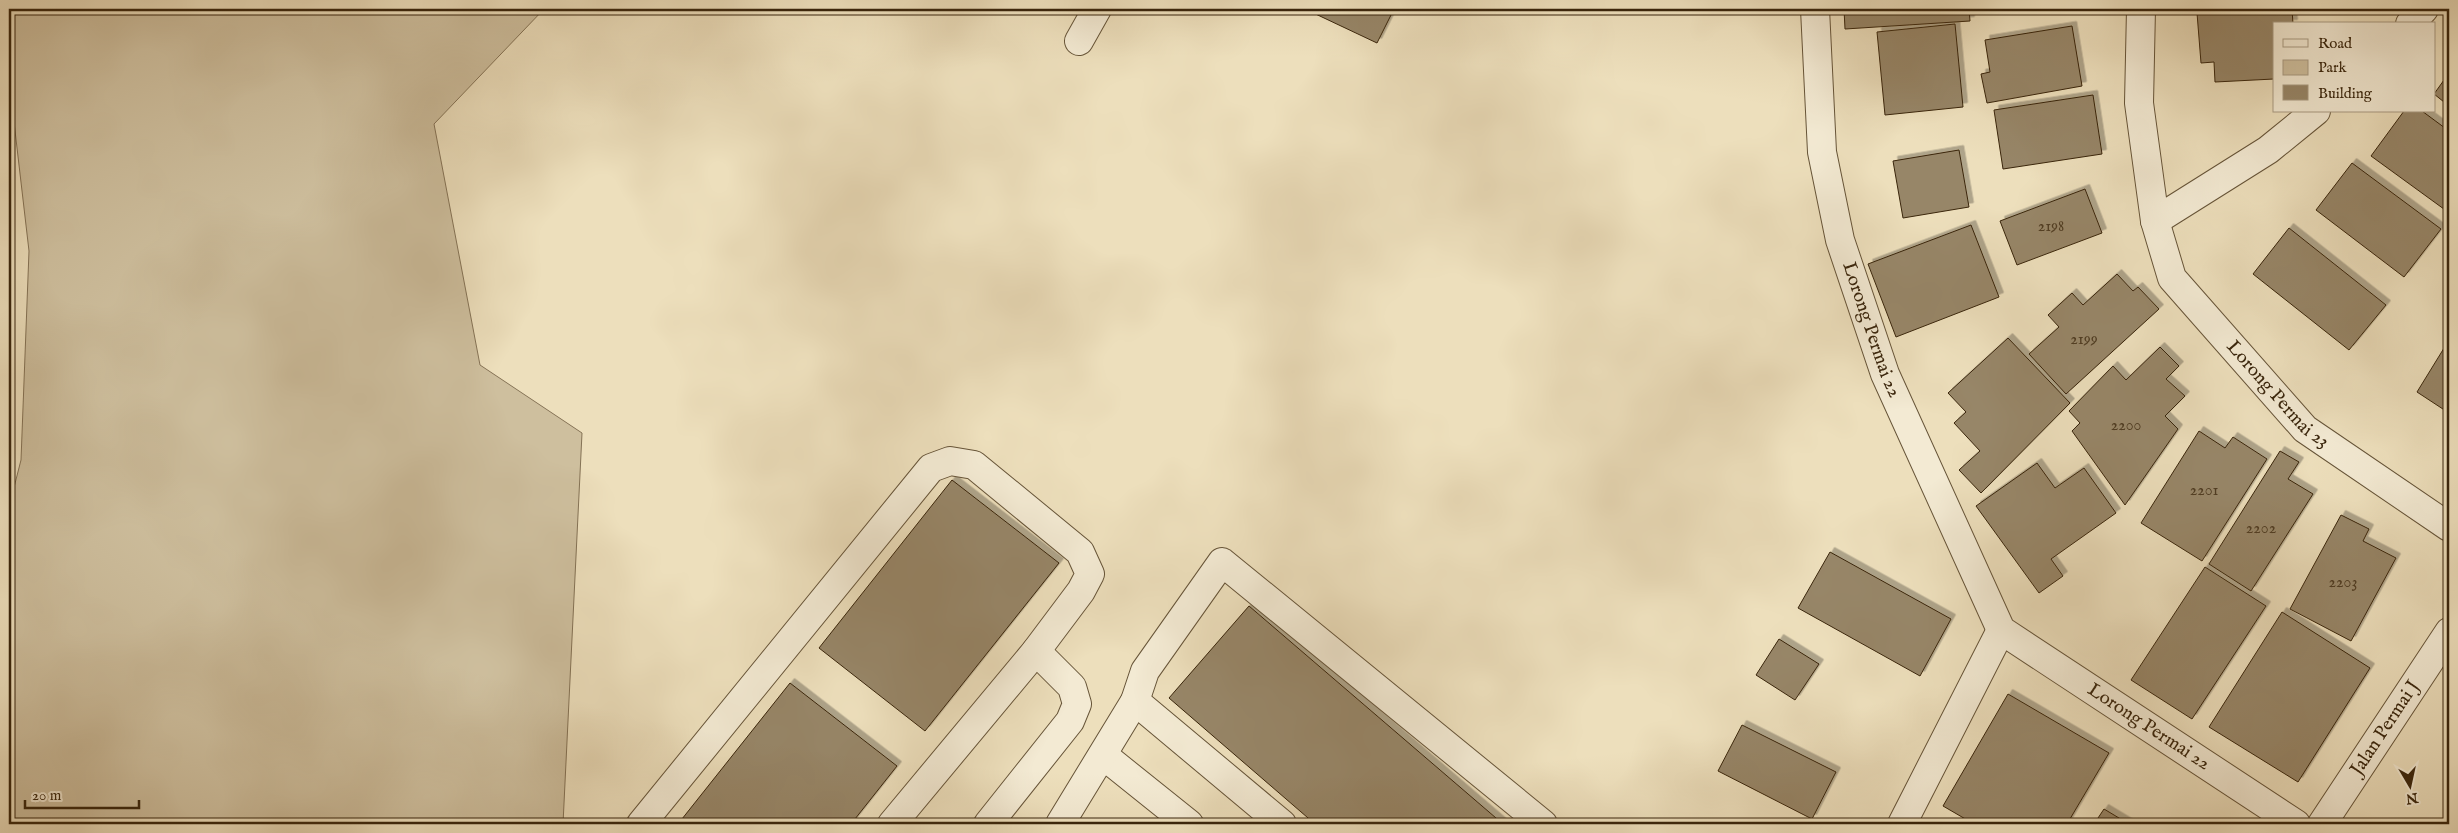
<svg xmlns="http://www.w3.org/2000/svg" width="2458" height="833" viewBox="0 0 2458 833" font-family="'IM FELL English',serif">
<defs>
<filter id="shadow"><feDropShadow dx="4.5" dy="-4.5" stdDeviation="0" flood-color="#0004"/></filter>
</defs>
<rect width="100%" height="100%" fill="#eddfbc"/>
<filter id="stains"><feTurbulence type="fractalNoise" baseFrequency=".004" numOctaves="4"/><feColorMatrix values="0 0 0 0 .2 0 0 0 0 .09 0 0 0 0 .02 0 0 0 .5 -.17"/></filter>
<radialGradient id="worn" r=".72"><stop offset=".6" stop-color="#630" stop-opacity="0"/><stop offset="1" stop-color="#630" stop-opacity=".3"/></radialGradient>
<polygon fill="#cebf9e" stroke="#847255" points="9,9 544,9 434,124 480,365 582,433 563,824 9,824 9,507 21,460 29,251 9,79"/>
<g fill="#978668" stroke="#39250c" filter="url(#shadow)">
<polygon points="1305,9 1394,9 1377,43"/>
<polygon points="1844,9 1969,9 1970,21 1845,29"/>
<polygon points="2261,9 2292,9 2293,24 2274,24 2274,79 2215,82 2214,62 2201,63 2197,13"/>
<polygon points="1955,24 1963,107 1885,115 1877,32"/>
<polygon points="2072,26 2082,86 1987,103 1981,74 1990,72 1985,40"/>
<polygon points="2449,73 2449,106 2434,94"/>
<polygon points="2093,95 2102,154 2003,169 1994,110"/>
<polygon points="2404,111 2422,111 2449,131 2448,212 2371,156"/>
<polygon points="1959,150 1969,207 1903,218 1893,161"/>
<polygon points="2352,163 2441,229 2404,277 2316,210"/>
<polygon points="2085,189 2102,233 2017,265 2000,221"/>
<polygon points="1971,225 1999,297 1896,337 1868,264"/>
<polygon points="2289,228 2386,305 2349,350 2253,274"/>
<polygon points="2117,274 2133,291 2138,287 2159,309 2066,394 2029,354 2059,327 2048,315 2072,293 2083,305"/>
<polygon points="2008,338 2070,403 1981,493 1959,470 1980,451 1954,423 1966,412 1948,393"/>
<polygon points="2449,340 2449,413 2417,392"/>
<polygon points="2160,347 2179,366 2166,379 2185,396 2165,416 2178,429 2125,505 2072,431 2080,423 2069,411 2113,366 2126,380"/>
<polygon points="2199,431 2225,448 2233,437 2267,459 2202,561 2141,523"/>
<polygon points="2280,451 2299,462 2288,479 2313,494 2251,591 2209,564"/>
<polygon points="2037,463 2055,488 2084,468 2116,513 2051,559 2063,576 2039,593 1976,506"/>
<polygon points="952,480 1059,563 925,731 819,648"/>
<polygon points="2341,515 2369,529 2363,541 2396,558 2351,641 2290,609"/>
<polygon points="1830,552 1951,619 1920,676 1798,608"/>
<polygon points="2205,567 2266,606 2192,719 2131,680"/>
<polygon points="1249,606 1503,824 1315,824 1169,698"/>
<polygon points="2282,612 2370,668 2298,782 2209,727"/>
<polygon points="1779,639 1819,664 1795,700 1756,675"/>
<polygon points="790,683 897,766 851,824 678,824"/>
<polygon points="2008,694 2109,753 2067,824 1974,824 1943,806"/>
<polygon points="1742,725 1836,772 1812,819 1718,771"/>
<polygon points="2104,809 2129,824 2094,824"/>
</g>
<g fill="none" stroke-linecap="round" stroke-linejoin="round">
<defs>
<g id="minor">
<path id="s1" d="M1815 9 1822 152 1840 240 1885 374 2001 630 2296 824"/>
<path id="s2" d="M2141 9 2139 103 2155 221 2172 278 2305 429 2449 527"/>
<polyline points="2410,24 2424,9"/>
<polyline points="1079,41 1097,9"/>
<polyline points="2155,221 2268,150 2316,111"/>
<polyline points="1135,701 1282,824"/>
<polyline points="1103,755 1189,824"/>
<polyline points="641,824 931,468 950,461 974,465 1080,552 1090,574 1081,591 1036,651 892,824"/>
<polyline points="988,824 1070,721 1077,704 1072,687 1036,651"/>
<polyline points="1060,824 1135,701 1145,671 1222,562 1543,824"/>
<polyline points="1902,824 2001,630"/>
<path id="s3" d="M2322 824 2449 632"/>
</g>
</defs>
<use href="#minor" stroke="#665438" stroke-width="30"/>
<use href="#minor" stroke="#f3ead3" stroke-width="28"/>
</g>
<g text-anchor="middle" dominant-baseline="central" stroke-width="4.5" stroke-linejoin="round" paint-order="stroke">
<g font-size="16" fill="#503d23">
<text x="2051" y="227">2198</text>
<text x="2084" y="340">2199</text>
<text x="2126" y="426">2200</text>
<text x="2204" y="491">2201</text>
<text x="2261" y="529">2202</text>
<text x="2343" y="583">2203</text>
</g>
<g font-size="19" fill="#39250c" stroke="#f3ead3">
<text stroke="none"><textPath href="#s1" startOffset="328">Lorong Permai 22</textPath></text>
<text stroke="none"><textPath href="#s2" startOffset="430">Lorong Permai 23</textPath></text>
<text stroke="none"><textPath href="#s1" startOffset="832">Lorong Permai 22</textPath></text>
<text stroke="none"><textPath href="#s3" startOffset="115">Jalan Permai J</textPath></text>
</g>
</g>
<rect width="2458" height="833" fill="none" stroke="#eddfbc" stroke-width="30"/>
<rect x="10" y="10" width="2438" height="813" fill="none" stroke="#39250c" stroke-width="2.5"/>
<rect x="15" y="15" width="2428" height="803" fill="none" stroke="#39250c"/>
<rect x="2273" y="22" width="162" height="90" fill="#f3ead3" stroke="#a99b83"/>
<rect x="2283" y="39" width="25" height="8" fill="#f3ead3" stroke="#a99b83"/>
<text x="2318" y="48" font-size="15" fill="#39250c">Road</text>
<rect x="2283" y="60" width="25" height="15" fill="#cebf9e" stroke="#a99b83"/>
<text x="2318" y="72" font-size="15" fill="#39250c">Park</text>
<rect x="2283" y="85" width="25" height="15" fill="#978668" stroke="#a99b83"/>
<text x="2318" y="98" font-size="15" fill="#39250c">Building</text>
<g transform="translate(2410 786) rotate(171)" stroke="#f3ead3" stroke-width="4" paint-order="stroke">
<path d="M0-4L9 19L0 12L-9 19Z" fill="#39250c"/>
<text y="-8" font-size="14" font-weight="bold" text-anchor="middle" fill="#39250c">N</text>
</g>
<path d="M25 800v8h114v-8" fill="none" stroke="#39250c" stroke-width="2.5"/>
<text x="32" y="800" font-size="15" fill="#39250c" stroke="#f3ead3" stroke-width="4" paint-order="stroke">20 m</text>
<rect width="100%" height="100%" filter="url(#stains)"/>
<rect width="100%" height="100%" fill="url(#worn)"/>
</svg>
